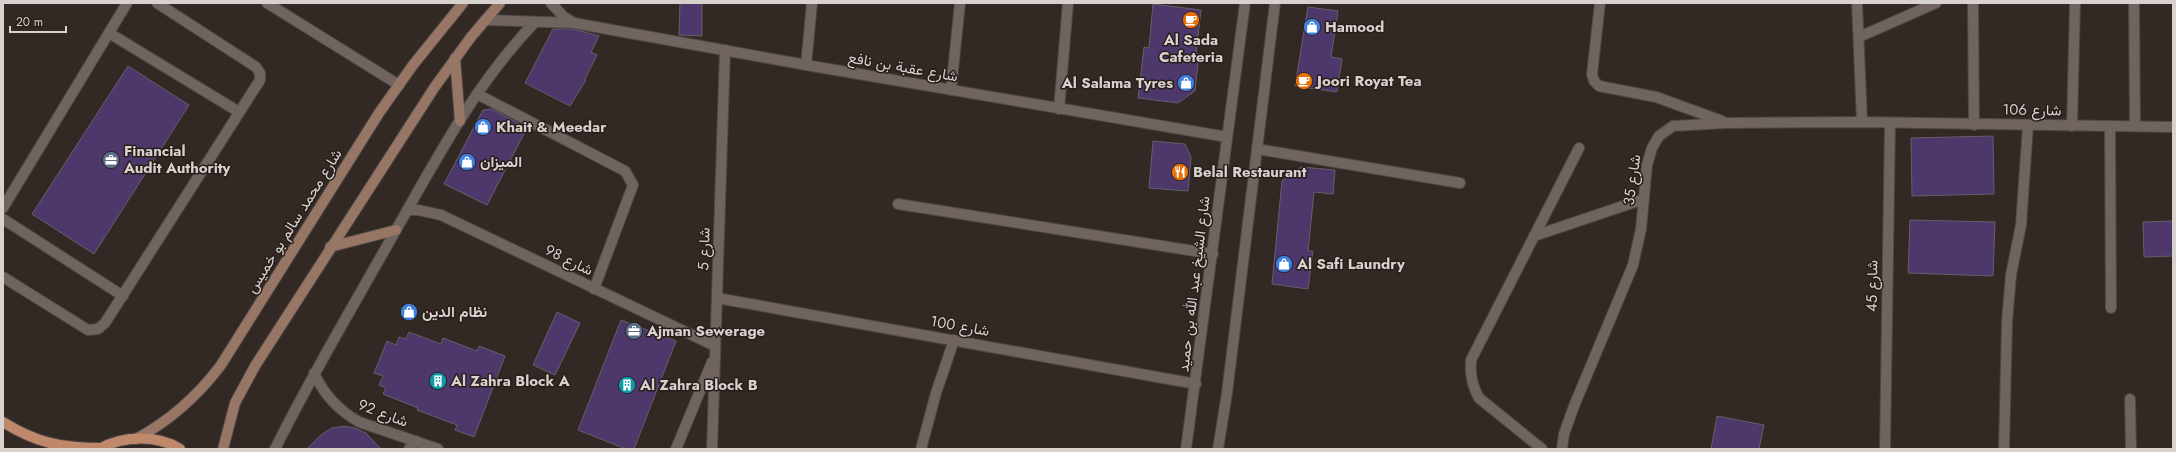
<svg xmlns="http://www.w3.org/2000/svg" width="2176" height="452" viewBox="0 0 2176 452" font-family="Jost,Vazirmatn,sans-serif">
<rect width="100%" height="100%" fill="#322925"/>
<g fill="#4e376b" stroke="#636069">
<polygon points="680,3 702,3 702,36 679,35"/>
<polygon points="1153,4 1201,10 1196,54 1199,54 1195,91 1178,103 1138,98 1144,47 1149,48"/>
<polygon points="1308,7 1338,11 1331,57 1342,59 1337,92 1295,86"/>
<polygon points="553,29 573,29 599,36 591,52 597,55 585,79 586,80 570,106 525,83"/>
<polygon points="128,66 189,105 94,254 32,214"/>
<polygon points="492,109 527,128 487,205 444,184 483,110"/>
<polygon points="1993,136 1994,194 1912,196 1911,138"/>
<polygon points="1153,141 1185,144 1191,157 1188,191 1149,188"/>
<polygon points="1301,167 1335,170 1333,194 1314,192 1308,251 1313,251 1308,289 1272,284 1282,181"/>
<polygon points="1910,220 1995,222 1993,276 1908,273"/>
<polygon points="2173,221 2173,256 2144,257 2143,222"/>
<polygon points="557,312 580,323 555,375 533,365"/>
<polygon points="621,320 676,341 634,449 626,449 578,430"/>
<polygon points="409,332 441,344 443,338 477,351 479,346 505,356 474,437 455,430 457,425 417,410 418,408 383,394 386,388 379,385 383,376 374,373 387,341 396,345 399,337 406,339"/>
<polygon points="1717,416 1764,425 1759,449 1711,449"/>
<polygon points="344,426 355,428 366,433 381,449 307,449 322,434 332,428"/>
</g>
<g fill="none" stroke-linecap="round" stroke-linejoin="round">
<defs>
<g id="service">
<polyline points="109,33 239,112"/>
<polyline points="806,65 812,3"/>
<polyline points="951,90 960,3"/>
<polyline points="477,94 625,171 633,185 594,289"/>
<polyline points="1059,109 1068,3"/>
<polyline points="898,204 1213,254"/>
<polyline points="3,208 127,3"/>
<polyline points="3,219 123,296"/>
<polyline points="3,277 88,330 98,329 105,323 260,80 260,73 256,67 157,3"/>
<polyline points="921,449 936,393 954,340"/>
</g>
<g id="minor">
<polyline points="267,3 399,85"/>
<polyline points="551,3 564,17 574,23"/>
<polyline points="1600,3 1592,74 1594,81 1599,86 1656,97 1722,121"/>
<polyline points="1857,3 1862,122"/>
<polyline points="1973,3 1974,125"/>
<polyline points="2134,3 2135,126"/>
<polyline points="485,20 574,23 806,65 1227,137"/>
<polyline points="1859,37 1936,3"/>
<polyline points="2072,126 2075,3"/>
<polyline points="2110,126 2111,308"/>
<polyline points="1257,149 1460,183"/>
<polyline points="407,210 418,210 441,215 715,346"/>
<polyline points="1534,236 1644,199"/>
<polyline points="717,298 1196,384"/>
<path d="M314 373C324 395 338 410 359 422L438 449"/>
<polyline points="2130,399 2131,449"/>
<path d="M275 449C312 374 355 303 396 230 437 158 477 82 535 22"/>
<polyline points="409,449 416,441"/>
<polyline points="676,449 712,362"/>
<polyline points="712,449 725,50"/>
<path d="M1542 449 1479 398C1472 385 1470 375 1471 360L1579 148"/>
<polyline points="1562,449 1564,434 1574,406 1633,265 1641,229 1647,165 1652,148 1659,136 1673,126 1726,123 1862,122 2173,127"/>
<polyline points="1885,449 1890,123"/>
<polyline points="2004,449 2007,322 2011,275 2021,225 2028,125"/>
</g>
<g id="tertiary">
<polyline points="1186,449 1245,3"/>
<polyline points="1218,449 1227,393 1275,3"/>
</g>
<g id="secondary">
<polyline points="455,58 460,121"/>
<polyline points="330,247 396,230"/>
<path d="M136 439C171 420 197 397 221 365L379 113 413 65 463 3"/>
<polyline points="223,449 235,403 255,366 434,88 471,37 500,3"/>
</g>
<g id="primary">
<path d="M3 422C36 443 62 448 101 448"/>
<path d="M99 449C122 436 157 434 180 449"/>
</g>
</defs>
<use href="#service" stroke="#4e4744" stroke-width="12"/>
<use href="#minor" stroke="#4e4744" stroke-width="12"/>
<use href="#tertiary" stroke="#4e4744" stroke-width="12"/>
<use href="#secondary" stroke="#4e4744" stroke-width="12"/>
<use href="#primary" stroke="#4e4744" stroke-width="12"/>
<use href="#service" stroke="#6f645f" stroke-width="10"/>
<use href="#minor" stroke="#6f645f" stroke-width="10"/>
<use href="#tertiary" stroke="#6f645f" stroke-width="10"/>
<use href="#secondary" stroke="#977665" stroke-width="10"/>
<use href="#primary" stroke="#bf886b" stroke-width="10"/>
</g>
<defs>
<symbol id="cafe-disc" viewBox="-11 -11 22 22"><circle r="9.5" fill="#e8710a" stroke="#281f1b"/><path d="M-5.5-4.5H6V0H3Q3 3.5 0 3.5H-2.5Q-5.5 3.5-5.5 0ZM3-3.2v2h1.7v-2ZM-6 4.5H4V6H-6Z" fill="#fff"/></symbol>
<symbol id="shop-disc" viewBox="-11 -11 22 22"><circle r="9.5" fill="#3f7fe0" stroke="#281f1b"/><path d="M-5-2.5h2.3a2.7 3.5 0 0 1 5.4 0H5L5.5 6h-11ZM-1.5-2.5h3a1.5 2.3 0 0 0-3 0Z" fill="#fff"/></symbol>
<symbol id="office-disc" viewBox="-11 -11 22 22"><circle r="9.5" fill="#5c6f8a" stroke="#281f1b"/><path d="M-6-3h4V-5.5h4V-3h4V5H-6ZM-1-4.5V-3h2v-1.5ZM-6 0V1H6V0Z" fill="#fff"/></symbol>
<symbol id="restaurant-disc" viewBox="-11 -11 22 22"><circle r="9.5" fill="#e8710a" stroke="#281f1b"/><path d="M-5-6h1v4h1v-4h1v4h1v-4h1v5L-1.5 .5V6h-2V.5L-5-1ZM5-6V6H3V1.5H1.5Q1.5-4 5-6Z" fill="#fff"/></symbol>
<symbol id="building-disc" viewBox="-11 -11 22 22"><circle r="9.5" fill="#0f9aa8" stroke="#281f1b"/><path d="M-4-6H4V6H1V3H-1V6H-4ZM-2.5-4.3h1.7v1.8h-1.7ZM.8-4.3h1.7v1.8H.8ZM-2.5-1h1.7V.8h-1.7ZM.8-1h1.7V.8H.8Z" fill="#fff"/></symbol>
</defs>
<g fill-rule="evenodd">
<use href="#cafe-disc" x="1181" y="10" width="20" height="20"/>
<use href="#shop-disc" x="1302" y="17" width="20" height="20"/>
<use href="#cafe-disc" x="1294" y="71" width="20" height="20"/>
<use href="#shop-disc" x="1176" y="73" width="20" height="20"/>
<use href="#shop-disc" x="473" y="117" width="20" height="20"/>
<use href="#office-disc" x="101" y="150" width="20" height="20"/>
<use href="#shop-disc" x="457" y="152" width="20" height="20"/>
<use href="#restaurant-disc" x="1170" y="162" width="20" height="20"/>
<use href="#shop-disc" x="1274" y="254" width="20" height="20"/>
<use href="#shop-disc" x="399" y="302" width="20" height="20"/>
<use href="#office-disc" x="624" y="321" width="20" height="20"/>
<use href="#building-disc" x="428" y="371" width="20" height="20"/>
<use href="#building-disc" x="617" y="375" width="20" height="20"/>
</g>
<g text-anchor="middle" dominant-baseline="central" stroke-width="3" stroke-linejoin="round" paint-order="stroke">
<g font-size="15" font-weight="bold" fill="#d8d2cf" stroke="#281f1b" text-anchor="start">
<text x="1325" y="27">Hamood</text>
<text x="1191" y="40" text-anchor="middle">Al Sada<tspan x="1191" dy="17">Cafeteria</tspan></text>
<text x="1317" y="81">Joori Royat Tea</text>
<text x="1173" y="83" text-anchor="end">Al Salama Tyres</text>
<text x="496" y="127">Khait &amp; Meedar</text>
<text x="124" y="151">Financial<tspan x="124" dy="17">Audit Authority</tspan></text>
<text x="480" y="162">الميزان</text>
<text x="1193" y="172">Belal Restaurant</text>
<text x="1297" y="264">Al Safi Laundry</text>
<text x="422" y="312">نظام الدين</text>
<text x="647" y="331">Ajman Sewerage</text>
<text x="451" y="381">Al Zahra Block A</text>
<text x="640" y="385">Al Zahra Block B</text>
</g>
<g font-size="15" fill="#d8d2cf" stroke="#281f1b">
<text transform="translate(903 67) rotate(10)">شارع عقبة بن نافع</text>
<text transform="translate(2032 110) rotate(1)">شارع 106</text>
<text transform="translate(1632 180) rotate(-82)">شارع 35</text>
<text transform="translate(294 221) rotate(-58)">شارع محمد سالم بو خميس</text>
<text transform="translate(704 249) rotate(-88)">شارع 5</text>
<text transform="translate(569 260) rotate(26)">شارع 98</text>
<text transform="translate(1194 284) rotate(-83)">شارع الشيخ عبد الله بن حميد</text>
<text transform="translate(1872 286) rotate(-89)">شارع 45</text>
<text transform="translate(960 326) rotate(10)">شارع 100</text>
<text transform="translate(383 413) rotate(21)">شارع 92</text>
</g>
</g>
<rect width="2176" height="452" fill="none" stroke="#d8d2cf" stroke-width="8"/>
<path d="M10 26v6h56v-6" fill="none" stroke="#d8d2cf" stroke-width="2"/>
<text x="16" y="26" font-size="12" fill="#d8d2cf" stroke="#281f1b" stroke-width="3" paint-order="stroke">20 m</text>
</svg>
